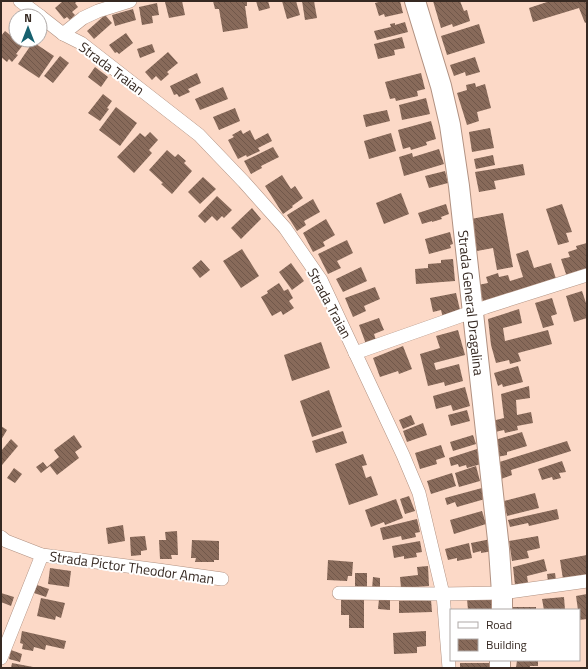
<svg xmlns="http://www.w3.org/2000/svg" width="588" height="669" viewBox="0 0 588 669" font-family="'Titillium Web',sans-serif">
<defs>
<pattern id="building-back-hatch" width="6" height="6" patternUnits="userSpaceOnUse"><rect width="6" height="6" fill="#886a5a"/><path d="M-1 5l2 2M0 0l6 6M5-1l2 2" fill="none" stroke="#70574a"/></pattern>
</defs>
<rect width="100%" height="100%" fill="#fcd9c7"/>
<g fill="url(#building-back-hatch)">
<polygon points="63,1 78,1 75,3 78,7 72,12 75,15 70,20 67,17 64,19 55,8"/>
<polygon points="170,1 182,1 185,15 169,18 165,2"/>
<polygon points="213,1 247,1 247,6 245,6 248,28 223,32 219,9 215,9"/>
<polygon points="256,1 268,1 270,8 259,11"/>
<polygon points="282,1 296,1 300,15 287,19"/>
<polygon points="302,1 314,1 317,18 305,20"/>
<polygon points="382,1 400,1 403,13 385,17 384,14 379,16 375,3"/>
<polygon points="433,1 447,1 447,2 451,1 460,1 464,11 467,10 470,21 453,27 452,24 441,28"/>
<polygon points="550,1 587,1 587,22 585,23 579,8 533,22 529,8"/>
<polygon points="157,3 159,15 152,16 153,23 142,25 139,7"/>
<polygon points="133,9 136,20 115,26 112,15"/>
<polygon points="17,13 22,16 16,16 16,26 10,23"/>
<polygon points="105,15 112,23 94,39 87,31"/>
<polygon points="405,22 408,32 377,40 374,31 391,27 390,24 395,23 395,25"/>
<polygon points="479,24 485,43 447,55 441,36"/>
<polygon points="5,31 23,45 16,54 18,55 12,62 9,59 7,62 1,57 1,36"/>
<polygon points="126,33 133,43 119,54 117,52 115,53 109,45"/>
<polygon points="402,37 405,48 394,50 395,55 378,59 374,44"/>
<polygon points="33,42 54,56 39,78 18,64"/>
<polygon points="152,44 155,52 140,58 137,49"/>
<polygon points="168,52 178,63 167,72 169,74 161,81 156,76 152,80 145,72"/>
<polygon points="60,56 69,63 53,83 44,76"/>
<polygon points="475,57 480,72 466,76 465,72 454,76 450,65"/>
<polygon points="95,67 108,77 101,87 88,77"/>
<polygon points="197,73 201,83 188,89 190,92 179,97 177,94 174,95 170,86"/>
<polygon points="421,73 425,89 417,91 418,96 396,101 395,98 390,99 385,82"/>
<polygon points="475,83 476,87 485,84 491,108 477,112 479,121 467,125 457,93 467,90 466,85"/>
<polygon points="223,87 228,99 200,110 195,99"/>
<polygon points="103,94 112,101 107,108 109,109 100,121 88,113"/>
<polygon points="426,98 430,114 402,120 399,105"/>
<polygon points="116,107 137,123 120,146 99,130"/>
<polygon points="235,108 240,121 219,130 213,117"/>
<polygon points="387,110 390,121 366,127 363,115"/>
<polygon points="431,121 436,139 426,142 427,145 411,150 410,147 403,149 398,130"/>
<polygon points="490,128 494,148 472,152 469,132"/>
<polygon points="241,130 243,134 250,130 255,140 268,133 272,141 258,148 260,151 247,157 246,155 238,159 228,140 234,137 232,135"/>
<polygon points="150,132 158,140 149,150 152,153 134,173 117,157 140,133 145,137"/>
<polygon points="391,133 396,151 369,159 364,141"/>
<polygon points="273,147 279,157 261,166 262,168 251,174 244,161"/>
<polygon points="439,149 444,164 404,176 399,157 412,153 413,157"/>
<polygon points="167,150 175,157 178,154 186,161 184,163 192,171 172,194 161,184 163,183 149,170"/>
<polygon points="493,155 495,165 476,169 474,159"/>
<polygon points="523,164 525,175 494,181 496,189 479,192 475,172"/>
<polygon points="445,171 448,183 429,188 425,176"/>
<polygon points="282,175 291,189 295,186 303,198 292,206 293,207 283,214 265,186"/>
<polygon points="203,177 216,189 200,204 188,192"/>
<polygon points="401,193 409,214 384,224 376,203"/>
<polygon points="217,196 232,210 224,218 222,216 217,221 212,216 205,223 198,216"/>
<polygon points="313,199 320,212 304,221 306,225 297,231 287,215"/>
<polygon points="446,204 449,214 441,217 442,219 432,222 432,221 422,224 418,213"/>
<polygon points="562,204 572,232 566,233 569,242 558,245 546,209"/>
<polygon points="252,208 261,219 241,239 231,228"/>
<polygon points="503,213 513,267 497,270 493,248 477,251 471,219"/>
<polygon points="326,219 335,235 323,242 325,246 313,252 303,233"/>
<polygon points="450,232 453,244 450,245 451,248 429,254 425,239"/>
<polygon points="347,240 353,253 337,261 341,268 328,274 318,254"/>
<polygon points="587,243 587,270 567,277 561,259 570,257 568,252 577,249 576,246"/>
<polygon points="242,249 259,276 241,288 223,261"/>
<polygon points="528,250 534,268 551,263 557,282 484,304 478,285 488,283 486,277 498,273 499,277 508,275 510,281 523,277 516,254"/>
<polygon points="453,259 455,281 416,284 415,269 428,268 428,264 441,263 441,260"/>
<polygon points="201,260 210,270 200,278 192,268"/>
<polygon points="291,263 304,281 292,290 279,272"/>
<polygon points="361,267 367,281 343,292 336,279"/>
<polygon points="279,283 284,291 288,289 293,298 289,301 294,308 283,315 281,311 272,316 261,297 268,293 267,291"/>
<polygon points="375,287 380,299 364,306 366,311 353,317 345,298"/>
<polygon points="582,291 587,306 587,318 574,322 566,296"/>
<polygon points="456,293 461,314 443,318 441,310 433,312 430,298"/>
<polygon points="552,298 557,314 551,316 554,325 543,328 535,303"/>
<polygon points="519,309 522,323 503,328 505,341 548,330 552,344 518,353 521,361 510,364 509,360 496,363 491,345 488,319"/>
<polygon points="379,318 384,330 374,334 376,340 366,344 359,325"/>
<polygon points="458,330 465,355 434,363 436,370 459,364 463,381 445,386 444,382 428,386 420,354 440,348 436,336"/>
<polygon points="321,342 330,368 292,381 284,355"/>
<polygon points="403,346 412,369 399,374 398,371 380,377 373,358"/>
<polygon points="518,366 523,382 503,387 502,384 498,386 494,373"/>
<polygon points="529,386 530,398 516,400 517,415 531,412 533,423 517,426 518,430 505,433 504,430 495,432 492,421 504,418 501,394"/>
<polygon points="465,387 470,406 453,411 451,405 436,409 433,396"/>
<polygon points="329,390 342,427 312,437 300,401"/>
<polygon points="467,410 470,421 451,426 448,415"/>
<polygon points="411,415 415,424 403,429 399,420"/>
<polygon points="423,423 427,435 407,442 403,431"/>
<polygon points="1,426 7,430 1,440"/>
<polygon points="343,431 347,443 316,453 312,441"/>
<polygon points="522,432 527,446 507,452 507,455 497,457 495,440"/>
<polygon points="74,435 82,447 75,452 79,458 57,475 50,466 41,473 36,467 43,462 47,467 59,457 54,450"/>
<polygon points="473,435 476,444 453,451 450,442"/>
<polygon points="11,439 18,446 2,465 1,464 1,451"/>
<polygon points="567,441 571,451 511,470 512,475 501,479 496,463"/>
<polygon points="441,445 445,457 436,460 437,464 420,469 415,453"/>
<polygon points="477,449 481,464 467,468 466,465 459,467 458,464 451,466 449,458"/>
<polygon points="363,454 367,465 362,466 366,478 371,476 378,495 349,505 335,464"/>
<polygon points="562,461 566,472 559,473 561,478 553,480 552,477 542,480 538,469"/>
<polygon points="476,466 480,481 459,487 455,473"/>
<polygon points="14,468 22,474 15,483 7,478"/>
<polygon points="452,473 456,486 431,494 427,481"/>
<polygon points="482,488 485,499 457,507 455,502 447,505 445,498"/>
<polygon points="535,493 539,508 507,516 504,501"/>
<polygon points="409,496 415,511 405,514 400,499"/>
<polygon points="396,499 403,518 385,525 384,522 371,527 365,510"/>
<polygon points="557,509 559,519 529,526 528,523 510,527 508,520"/>
<polygon points="482,511 486,524 454,534 450,520"/>
<polygon points="417,519 420,532 415,533 416,537 402,540 401,536 383,540 380,528"/>
<polygon points="123,525 125,541 108,544 106,528"/>
<polygon points="177,531 178,555 171,555 172,559 160,559 159,540 166,540 165,532"/>
<polygon points="145,536 147,550 141,551 141,555 131,556 130,537"/>
<polygon points="538,536 540,548 527,551 529,558 512,561 509,541"/>
<polygon points="491,539 493,551 481,553 481,551 473,553 471,543"/>
<polygon points="192,540 219,541 219,560 214,560 214,562 195,562 196,558 191,558"/>
<polygon points="420,541 422,552 416,553 417,557 404,559 404,556 394,558 392,546"/>
<polygon points="469,543 472,558 457,561 457,558 448,560 445,549"/>
<polygon points="587,555 587,576 563,579 560,560"/>
<polygon points="544,559 547,571 527,576 528,583 515,585 513,567"/>
<polygon points="328,560 353,562 352,576 348,576 347,581 327,580"/>
<polygon points="428,566 429,586 401,588 400,577 418,575 417,567"/>
<polygon points="50,568 71,571 69,587 48,584"/>
<rect x="355" y="573" width="12" height="15"/>
<polygon points="555,573 556,580 548,581 547,574"/>
<polygon points="373,577 380,578 380,589 372,589"/>
<polygon points="37,585 49,589 46,597 34,593"/>
<polygon points="1,593 14,597 11,606 1,602"/>
<polygon points="587,594 587,619 579,620 579,610 578,610 576,596"/>
<polygon points="493,597 494,610 468,610 467,599"/>
<polygon points="564,597 565,610 544,610 542,599"/>
<polygon points="41,598 65,603 61,618 56,616 55,620 37,616"/>
<polygon points="341,599 364,600 364,628 349,628 349,615 341,615"/>
<polygon points="379,599 390,599 390,610 378,609"/>
<polygon points="431,600 432,612 399,613 399,601"/>
<rect x="512" y="607" width="24" height="3"/>
<polygon points="22,631 66,641 64,649 46,645 45,650 34,647 33,651 22,649 23,644 20,643"/>
<polygon points="426,631 426,646 417,647 417,653 394,654 393,633"/>
<polygon points="11,650 22,654 20,662 9,659"/>
<polygon points="517,660 538,660 538,666 530,666 530,668 516,668"/>
<polygon points="12,663 33,667 33,668 11,668"/>
<rect x="460" y="663" width="29" height="5"/>
</g>
<g fill="none" stroke-linecap="round" stroke-linejoin="round">
<defs>
<g id="minor">
<polyline points="20,1 40,16"/>
<polyline points="40,16 63,34 81,43 199,135 244,182 285,228 321,280 403,455 419,493 443,594 449,668"/>
<polyline points="63,34 83,18 98,11 130,1"/>
<polyline points="355,353 486,307 587,275"/>
<polyline points="1,537 6,541 42,555 158,570 222,579"/>
<polyline points="339,593 443,594 502,593 587,581"/>
<polyline points="1,658 42,555"/>
</g>
<g id="primary">
<path id="s1" d="M415 1 441 86 450 125 459 186 499 549 502 593V610"/>
<polyline points="500,668 500,660"/>
</g>
</defs>
<use href="#minor" stroke="#b19181" stroke-width="14"/>
<use href="#primary" stroke="#b19181" stroke-width="22"/>
<use href="#minor" stroke="#fff" stroke-width="13"/>
<use href="#primary" stroke="#fff" stroke-width="20"/>
</g>
<g text-anchor="middle" dominant-baseline="central" stroke-width="4" stroke-linejoin="round" paint-order="stroke">
<g font-size="14" fill="#362922" stroke="#fff">
<text transform="translate(112 68) rotate(37)">Strada Traian</text>
<text transform="translate(330 303) rotate(62)">Strada Traian</text>
<text stroke="none"><textPath href="#s1" startOffset="308">Strada General Dragalina</textPath></text>
<text transform="translate(132 567) rotate(8)">Strada Pictor Theodor Aman</text>
</g>
</g>
<rect width="588" height="669" fill="none" stroke="#362922" stroke-width="4"/>
<rect x="450" y="609" width="130" height="52" fill="#ffffff" stroke="#afa9a7"/>
<rect x="458" y="622" width="20" height="6" fill="#ffffff" stroke="#afa9a7"/>
<text x="486" y="629" font-size="12" fill="#362922">Road</text>
<rect x="458" y="639" width="20" height="12" fill="url(#building-back-hatch)" stroke="#afa9a7"/>
<text x="486" y="649" font-size="12" fill="#362922">Building</text>
<g transform="translate(28 28)"><circle r="19" fill="#ffffff" stroke="#afa9a7"/>
<path d="M0-3L7 15L0 10L-7 15Z" fill="#17616f"/>
<text y="-6" font-size="11" font-weight="bold" text-anchor="middle" fill="#362922">N</text>
</g>
</svg>
